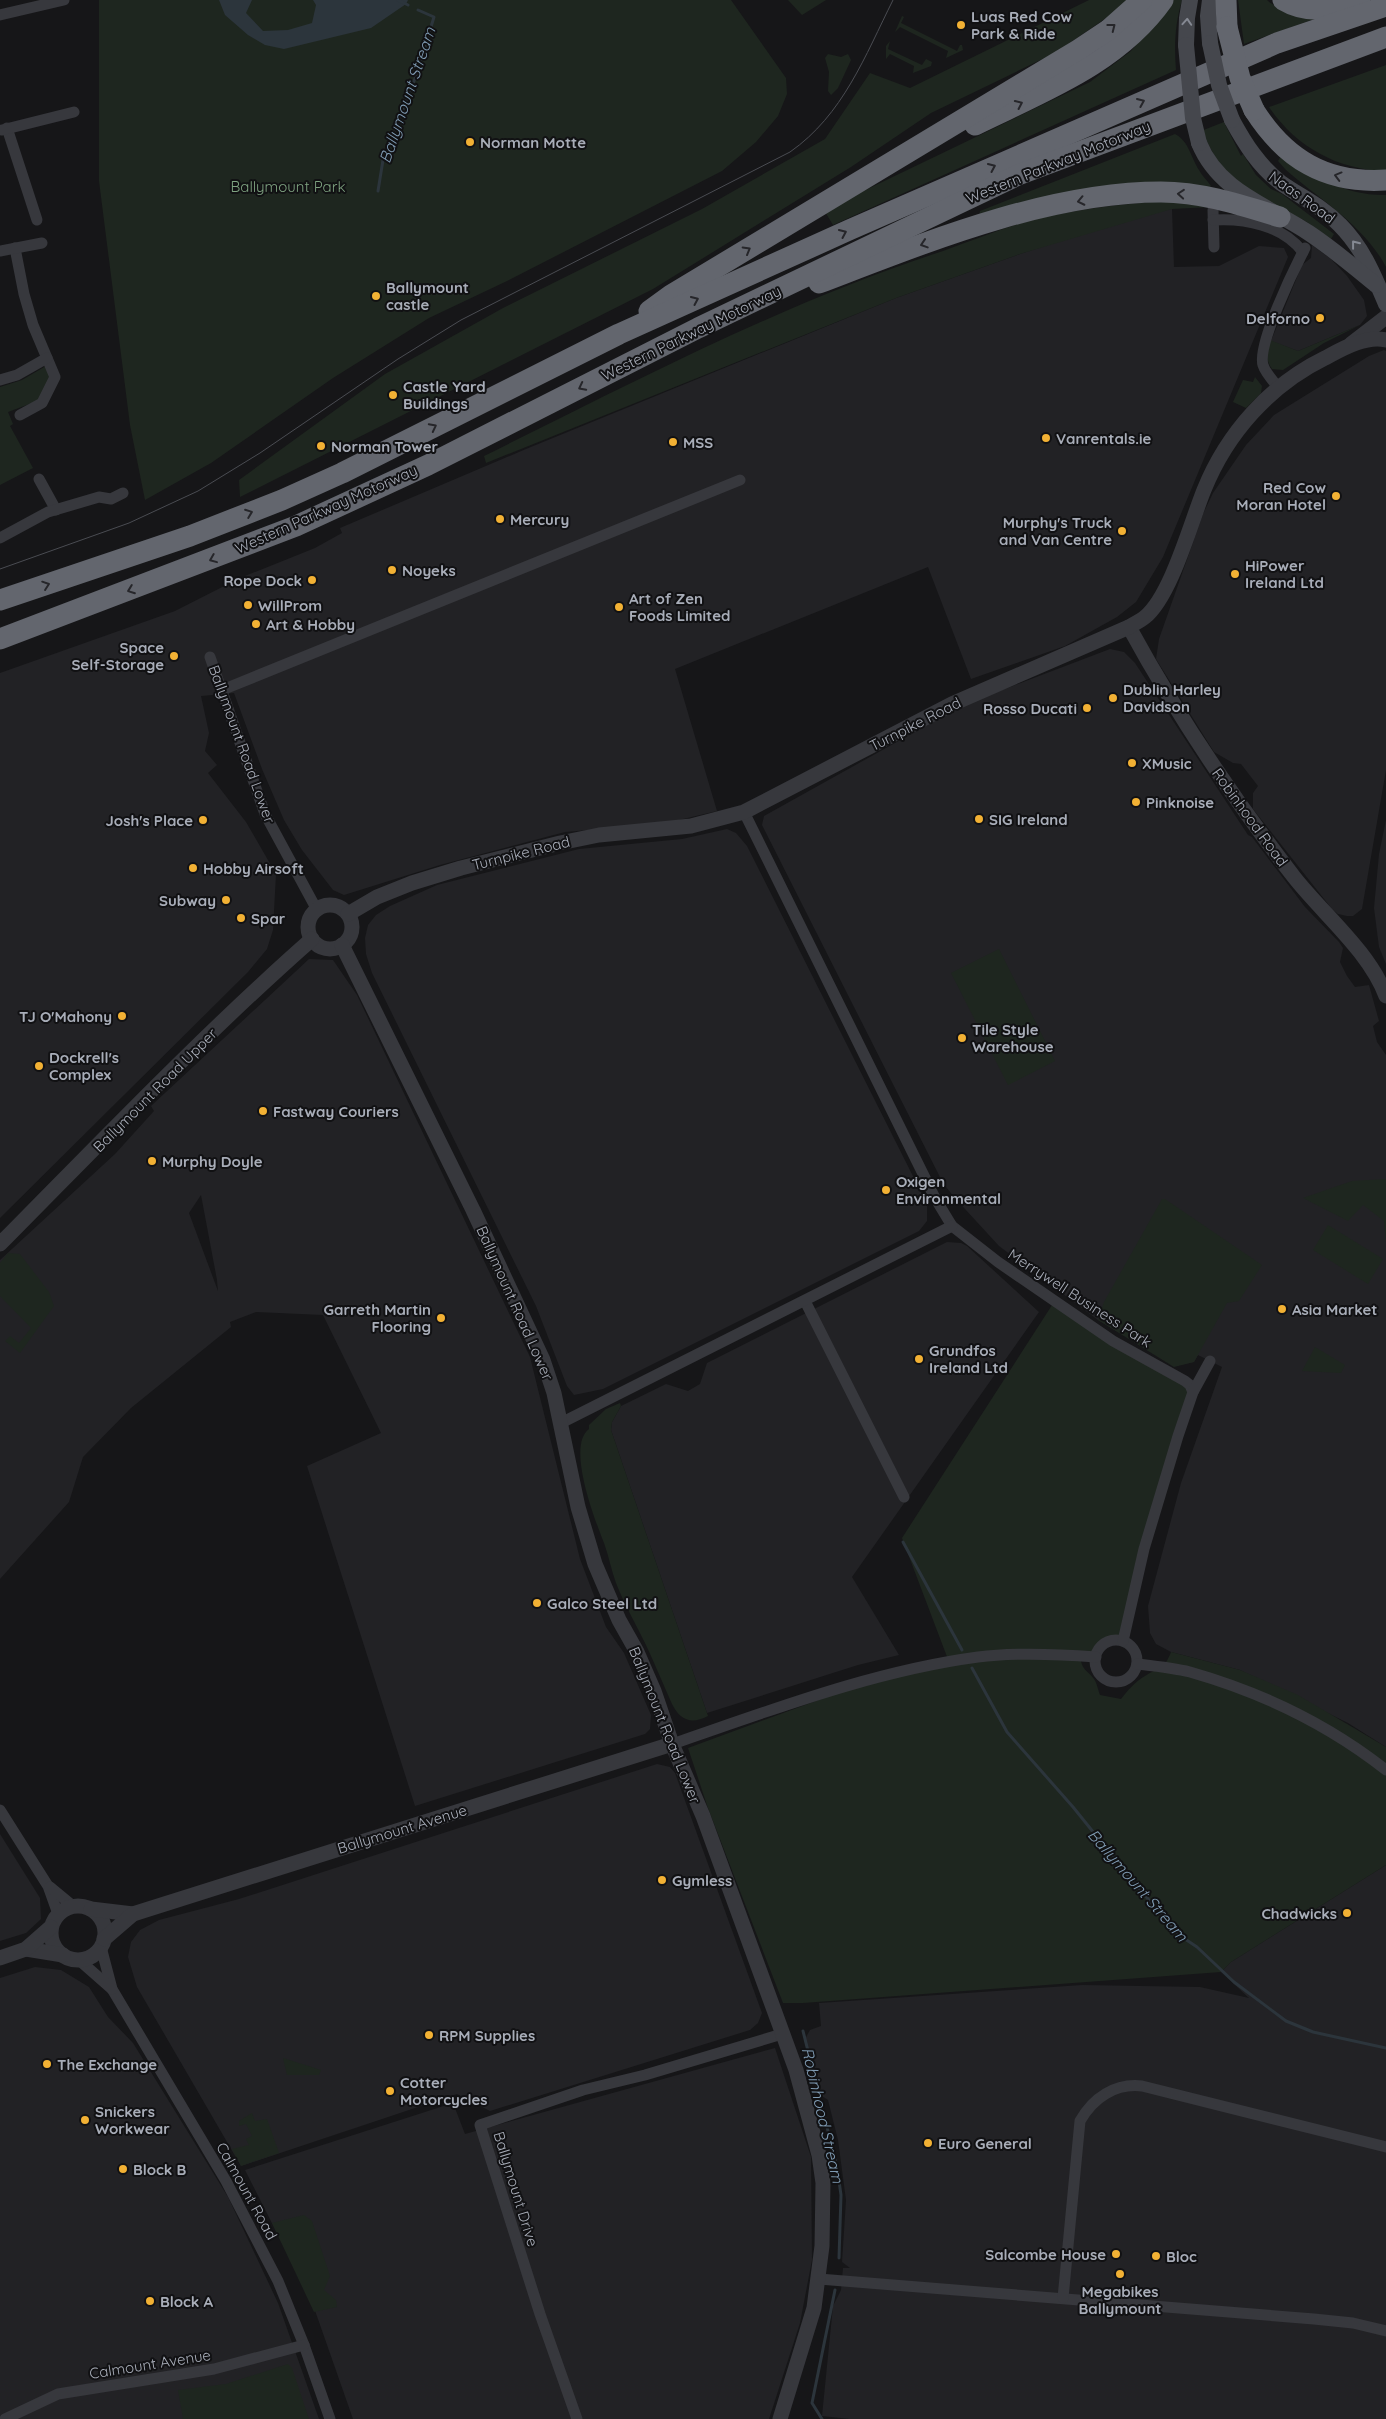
<svg xmlns="http://www.w3.org/2000/svg" width="1386" height="2419" viewBox="0 0 1386 2419" font-family="Quicksand,sans-serif">
<rect width="100%" height="100%" fill="#161618"/>
<g fill="#222225" fill-rule="evenodd">
<polygon points="1172,209 1174,267 1219,266 1259,246 1284,248 1288,257 1163,557 1136,602 1117,617 1065,646 971,679 928,567 675,669 717,811 662,824 565,832 440,865 344,895 333,890 302,850 284,820 262,769 234,693 201,696 209,733 205,751 217,765 208,773 246,822 276,874 273,930 267,949 248,972 0,1218 0,673 175,611 240,578 315,548 342,533 340,528 526,449 896,298 1020,254 1149,212"/>
<polygon points="1312,245 1331,259 1347,276 1364,300 1367,316 1360,325 1298,351 1271,341 1302,265 1311,258"/>
<polygon points="1384,350 1386,351 1386,770 1362,909 1353,916 1347,916 1338,914 1332,909 1253,809 1253,793 1258,786 1241,764 1233,763 1214,752 1156,659 1159,639 1203,514 1213,493 1246,445 1274,415 1369,356"/>
<polygon points="1110,649 1124,652 1135,663 1248,835 1252,837 1305,907 1339,942 1343,948 1340,962 1347,976 1355,987 1369,985 1379,1021 1373,1026 1377,1042 1386,1055 1386,1747 1348,1723 1240,1670 1171,1652 1156,1644 1150,1633 1148,1606 1181,1483 1222,1367 1198,1355 1194,1362 1175,1366 1098,1320 999,1246 954,1197 943,1183 762,825 764,816 965,704"/>
<polygon points="1386,820 1386,964 1379,947 1374,908 1379,854"/>
<polygon points="727,829 736,833 747,846 927,1204 927,1221 919,1231 603,1389 574,1395 567,1386 536,1306 372,973 366,954 365,938 368,925 376,915 390,906 437,885 579,849 682,839"/>
<path d="M309 959 333 960 357 995 530 1357 580 1559 606 1627 624 1653 651 1715 650 1729 645 1734 415 1806 307 1466 381 1433 323 1315 256 1312 230 1322 231 1327 131 1408 83 1457 69 1502 0 1579V1260L115 1154 154 1111 151 1106ZM201 1195 217 1280 218 1291 189 1213Z"/>
<polygon points="947,1242 961,1243 967,1246 1039,1312 852,1577 899,1655 858,1665 707,1713 611,1430 612,1422 621,1406 666,1384 688,1391 700,1384 707,1363"/>
<polygon points="657,1764 670,1767 675,1773 762,2013 758,2023 750,2030 490,2111 457,2094 241,2166 137,1987 128,1957 131,1942 140,1930 159,1920 239,1899"/>
<polygon points="0,1834 40,1898 41,1919 26,1933 0,1941"/>
<polygon points="1386,1865 1386,2419 850,2419 822,2416 833,2306 841,2290 843,2268 850,2268 842,2262 846,2200 838,2140 828,2100 819,2094 805,2039 810,2030 821,2026 819,2003 1082,1985 1200,1987 1249,1998 1221,1972 1231,1962"/>
<polygon points="35,1967 61,1970 89,1987 108,2017 133,2043 228,2197 278,2303 319,2419 0,2419 0,1978"/>
<polygon points="775,2048 811,2157 812,2260 800,2323 769,2419 353,2419 312,2302 245,2170 453,2103 465,2134"/>
</g>
<g fill="#1e261f">
<polygon points="99,0 731,0 786,78 787,94 778,116 756,142 722,171 507,281 429,318 333,378 211,463 145,500 130,425 99,181"/>
<polygon points="788,0 826,0 802,15"/>
<polygon points="1089,0 1129,0 1125,5 1055,53 931,113 851,167 653,289 240,497 239,480 385,374 503,308 702,209 825,139 870,73 910,88"/>
<path d="M1173 0H1182C1175 24 1174 45 1176 70L833 225 824 210 1090 82 1131 51Z"/>
<path d="M1238 0H1267C1282 14 1301 14 1320 17L1244 44Z"/>
<polygon points="902,16 904,17 901,23 957,51 960,45 962,45 963,50 946,58 948,51 900,27 895,32"/>
<polygon points="890,41 888,49 922,65 926,59 932,62 931,66 913,73 914,66 890,54 886,59 886,46"/>
<polygon points="828,54 841,57 848,54 851,60 838,88 831,95 828,91 829,72 825,58"/>
<path d="M1386 65V171C1338 170 1296 147 1269 107Z"/>
<polygon points="1224,122 1241,156 1243,154 1256,175 1271,189 1282,194 1334,234 1331,239 1307,222 1240,187 1224,173 1201,131"/>
<path d="M1175 134C1189 141 1191 158 1199 170 1202 176 1207 180 1211 186L1206 190 979 217 980 211Z"/>
<path d="M1281 156C1314 176 1346 196 1386 195V267C1364 225 1320 200 1286 170L1278 161Z"/>
<path d="M1163 201 1211 207 1172 209 1020 254 896 298 486 463 484 456C634 382 783 303 943 251 968 242 993 232 1018 224 1065 210 1115 205 1163 201Z"/>
<path d="M1360 325 1324 343 1283 370 1272 369C1265 359 1267 352 1270 340L1298 351Z"/>
<polygon points="46,366 50,378 40,400 8,412 13,424 10,426 33,468 0,485 0,387 22,380"/>
<polygon points="1255,377 1262,386 1261,393 1246,408 1233,402 1243,380 1253,382"/>
<polygon points="999,949 1055,1061 1008,1085 951,973"/>
<polygon points="1386,1179 1386,1242 1384,1221 1363,1205 1348,1221 1303,1198 1352,1181"/>
<polygon points="1162,1199 1165,1199 1262,1265 1239,1301 1227,1303 1194,1362 1174,1367 1098,1320 1104,1302"/>
<polygon points="1328,1225 1383,1259 1368,1284 1313,1250"/>
<polygon points="8,1253 20,1254 49,1292 54,1306 20,1353 5,1341 10,1336 19,1343 31,1328 0,1296 0,1263"/>
<path d="M1054 1302 1190 1385 1123 1641 1109 1642 1097 1653 1081 1656C1080 1669 1087 1670 1094 1679 1097 1683 1098 1690 1100 1695L1121 1699C1128 1690 1135 1682 1145 1676 1159 1667 1164 1670 1171 1652L1240 1670 1298 1695 1386 1747V1865L1231 1962 1221 1972 803 2003H783L708 1808 688 1748 846 1690 949 1662 902 1538Z"/>
<polygon points="1315,1347 1345,1365 1341,1373 1302,1371"/>
<path d="M620 1403 621 1406 612 1422 611 1430 708 1716C691 1725 680 1720 672 1704 663 1684 655 1664 646 1645 636 1624 624 1604 616 1583 611 1570 609 1556 604 1543 595 1520 566 1446 589 1429V1425L606 1409Z"/>
<polygon points="283,2058 321,2070 319,2075 287,2075"/>
<polygon points="252,2113 255,2121 267,2119 279,2153 241,2166 232,2149 249,2145 246,2139 252,2136 246,2124 239,2126 239,2121"/>
<polygon points="304,2215 312,2221 330,2276 324,2290 336,2300 337,2307 314,2312 272,2223"/>
<polygon points="288,2364 292,2368 309,2419 183,2419 178,2390 226,2384"/>
</g>
<polygon fill="#2c353c" points="219,0 252,0 246,13 263,31 288,30 312,23 316,5 313,0 408,0 406,4 371,28 284,49 265,45 248,35 225,15"/>
<g fill="none" stroke-linecap="round" stroke-linejoin="round">
<g stroke="#2c353c" stroke-width="3">
<polyline points="398,0 408,5"/>
<polyline points="378,191 383,160 416,76 434,17 418,10"/>
<polyline points="903,1542 962,1650"/>
<polyline points="972,1668 1007,1732 1073,1807 1136,1885 1179,1935 1197,1947 1234,1982 1286,2021 1313,2032 1386,2048"/>
<polyline points="803,2031 837,2167 841,2195 839,2258"/>
<polyline points="822,2419 812,2403 835,2290"/>
</g>
<g stroke="#37383d" stroke-width="11">
<polyline points="0,15 64,0"/>
<polyline points="7,128 37,220"/>
<polyline points="2,130 74,112"/>
<polyline points="1213,210 1214,247"/>
<path d="M1213 220C1245 218 1282 225 1303 252"/>
<polyline points="15,248 24,294 33,325 55,377 42,403 20,415"/>
<polyline points="0,251 42,243"/>
<polyline points="0,380 17,375 47,358"/>
<path d="M1278 387C1273 381 1265 372 1263 365 1257 345 1294 269 1305 248"/>
<polyline points="39,479 56,510"/>
<polyline points="0,538 48,512 99,497 111,499 123,493"/>
<polyline points="210,657 265,814 317,910"/>
<polyline points="222,690 740,480"/>
<polyline points="744,812 935,1198 952,1226 998,1262 1113,1341 1185,1381 1190,1385 1193,1392"/>
<polyline points="805,1301 904,1497"/>
<polyline points="561,1423 952,1226"/>
<circle cx="1116" cy="1661" r="21"/>
<polyline points="1123,1641 1144,1549 1178,1436 1193,1392 1210,1361"/>
<path d="M1137 1664C1154 1666 1173 1668 1190 1672 1260 1692 1329 1725 1386 1770"/>
<path d="M672 1744C772 1710 873 1671 978 1657 1017 1652 1057 1654 1096 1657"/>
<polyline points="0,1810 48,1886 58,1914"/>
<polyline points="50,1887 73,1906"/>
<polyline points="101,1947 112,1989 226,2181 278,2281 304,2345 330,2419"/>
<polyline points="79,1960 112,1989"/>
<polyline points="819,2279 1314,2319 1353,2323 1386,2331"/>
<path d="M1063 2298 1080 2121C1093 2098 1115 2083 1142 2086L1386 2147"/>
<polyline points="5,2419 58,2394 214,2369 304,2345"/>
<polyline points="577,2419 540,2314 480,2125 583,2090 645,2075 782,2034"/>
</g>
<g stroke="#37383d" stroke-width="15">
<polyline points="1351,344 1386,317"/>
<path d="M1129 627C1177 715 1232 797 1294 877 1323 914 1369 951 1386 996"/>
<circle cx="330" cy="927" r="22"/>
<path d="M348 914 377 897 412 883 461 868 560 843 599 835 691 826 744 812 952 704 1129 627C1134 624 1140 621 1145 617 1171 596 1191 522 1204 490 1227 433 1270 385 1325 358 1342 349 1366 335 1386 340"/>
<polyline points="342,945 473,1210 543,1360 554,1393 578,1507 595,1564 619,1620 637,1652 654,1691 672,1744 703,1816 796,2070 819,2155 823,2183 822,2246 814,2308 780,2419"/>
<path d="M0 1244C102 1141 203 1035 312 939"/>
<circle cx="78" cy="1933" r="27"/>
<polyline points="91,1909 133,1914"/>
<polyline points="104,1939 133,1914 672,1744"/>
<polyline points="26,1949 63,1955"/>
<polyline points="0,1958 26,1949 51,1927"/>
</g>
<g stroke="#45474d" stroke-width="16">
<polyline points="1210,43 1208,16 1210,0"/>
<polyline points="1186,45 1187,18 1190,0"/>
<path d="M1232 120C1245 144 1259 166 1281 183 1301 197 1323 207 1340 225 1363 248 1374 276 1386 304"/>
<path d="M1199 143C1219 192 1269 206 1309 233 1333 249 1354 267 1376 285"/>
</g>
<g stroke="#63666e" stroke-width="21">
<polyline points="1226,0 1227,27"/>
<path d="M1283 0C1308 15 1334 9 1360 0"/>
<path d="M1254 110C1285 159 1326 184 1386 180"/>
<path d="M975 125C1042 92 1118 64 1163 0"/>
<path d="M819 283C924 243 1047 192 1161 192 1202 192 1241 205 1280 217"/>
<polyline points="649,311 671,295 1078,50 1108,30 1142,0"/>
<polyline points="0,600 190,536 282,500 342,473 619,334 849,230 1277,43 1386,6"/>
<polyline points="0,639 296,526 428,465 698,328 1018,175 1386,37"/>
</g>
<path stroke="#4a4c52" stroke-width="1" d="M0 569 129 523 198 491 260 453 398 359 461 320 790 152C843 115 865 56 893 0"/>
<g stroke="#45474d" stroke-width="16">
<polyline points="1210,43 1219,85 1232,120"/>
<polyline points="1186,45 1193,118 1199,143"/>
</g>
<polyline stroke="#63666e" stroke-width="21" points="1227,27 1240,78 1254,110"/>
</g>
<defs><path id="oneway-chevron" d="M-2-3.5L2.5 0L-2 3.5" fill="none" stroke-width="1.6" stroke-linecap="round" stroke-linejoin="round" transform="scale(1.25)"/></defs>
<g stroke="#858993">
<use href="#oneway-chevron" transform="translate(1187 22) rotate(-86)"/>
<use href="#oneway-chevron" transform="translate(1355 244) rotate(-128)"/>
</g>
<g stroke="#26262a">
<use href="#oneway-chevron" transform="translate(1112 27) rotate(-38)"/>
<use href="#oneway-chevron" transform="translate(1141 102) rotate(-23)"/>
<use href="#oneway-chevron" transform="translate(1019 104) rotate(-25)"/>
<use href="#oneway-chevron" transform="translate(992 167) rotate(-24)"/>
<use href="#oneway-chevron" transform="translate(1338 176) rotate(-165)"/>
<use href="#oneway-chevron" transform="translate(1181 194) rotate(-175)"/>
<use href="#oneway-chevron" transform="translate(1081 201) rotate(168)"/>
<use href="#oneway-chevron" transform="translate(843 233) rotate(-24)"/>
<use href="#oneway-chevron" transform="translate(924 244) rotate(162)"/>
<use href="#oneway-chevron" transform="translate(747 250) rotate(-30)"/>
<use href="#oneway-chevron" transform="translate(695 300) rotate(-24)"/>
<use href="#oneway-chevron" transform="translate(582 387) rotate(153)"/>
<use href="#oneway-chevron" transform="translate(433 427) rotate(-27)"/>
<use href="#oneway-chevron" transform="translate(249 513) rotate(-21)"/>
<use href="#oneway-chevron" transform="translate(213 559) rotate(158)"/>
<use href="#oneway-chevron" transform="translate(46 585) rotate(-19)"/>
<use href="#oneway-chevron" transform="translate(131 590) rotate(159)"/>
</g>
<g fill="#f2b134" stroke="#111113" stroke-width="2">
<circle cx="961" cy="25" r="5"/>
<circle cx="470" cy="142" r="5"/>
<circle cx="376" cy="296" r="5"/>
<circle cx="1320" cy="318" r="5"/>
<circle cx="393" cy="395" r="5"/>
<circle cx="1046" cy="438" r="5"/>
<circle cx="673" cy="442" r="5"/>
<circle cx="321" cy="446" r="5"/>
<circle cx="1336" cy="496" r="5"/>
<circle cx="500" cy="519" r="5"/>
<circle cx="1122" cy="531" r="5"/>
<circle cx="392" cy="570" r="5"/>
<circle cx="1235" cy="574" r="5"/>
<circle cx="312" cy="580" r="5"/>
<circle cx="248" cy="605" r="5"/>
<circle cx="619" cy="607" r="5"/>
<circle cx="256" cy="624" r="5"/>
<circle cx="174" cy="656" r="5"/>
<circle cx="1113" cy="698" r="5"/>
<circle cx="1087" cy="708" r="5"/>
<circle cx="1132" cy="763" r="5"/>
<circle cx="1136" cy="802" r="5"/>
<circle cx="979" cy="819" r="5"/>
<circle cx="203" cy="820" r="5"/>
<circle cx="193" cy="868" r="5"/>
<circle cx="226" cy="900" r="5"/>
<circle cx="241" cy="918" r="5"/>
<circle cx="122" cy="1016" r="5"/>
<circle cx="962" cy="1038" r="5"/>
<circle cx="39" cy="1066" r="5"/>
<circle cx="263" cy="1111" r="5"/>
<circle cx="152" cy="1161" r="5"/>
<circle cx="886" cy="1190" r="5"/>
<circle cx="1282" cy="1309" r="5"/>
<circle cx="441" cy="1318" r="5"/>
<circle cx="919" cy="1359" r="5"/>
<circle cx="537" cy="1603" r="5"/>
<circle cx="662" cy="1880" r="5"/>
<circle cx="1347" cy="1913" r="5"/>
<circle cx="429" cy="2035" r="5"/>
<circle cx="47" cy="2064" r="5"/>
<circle cx="390" cy="2091" r="5"/>
<circle cx="85" cy="2120" r="5"/>
<circle cx="928" cy="2143" r="5"/>
<circle cx="123" cy="2169" r="5"/>
<circle cx="1116" cy="2254" r="5"/>
<circle cx="1156" cy="2256" r="5"/>
<circle cx="1120" cy="2274" r="5"/>
<circle cx="150" cy="2301" r="5"/>
</g>
<g text-anchor="middle" dominant-baseline="central" stroke-width="4" stroke-linejoin="round" paint-order="stroke">
<g font-size="15" font-weight="bold" fill="#a8adb8" stroke="#111113" text-anchor="start">
<text x="971" y="16">Luas Red Cow<tspan x="971" dy="17">Park &amp; Ride</tspan></text>
<text x="480" y="142">Norman Motte</text>
<text x="386" y="287">Ballymount<tspan x="386" dy="17">castle</tspan></text>
<text x="1310" y="318" text-anchor="end">Delforno</text>
<text x="403" y="386">Castle Yard<tspan x="403" dy="17">Buildings</tspan></text>
<text x="1056" y="438">Vanrentals.ie</text>
<text x="683" y="442">MSS</text>
<text x="331" y="446">Norman Tower</text>
<text x="1326" y="487" text-anchor="end">Red Cow<tspan x="1326" dy="17">Moran Hotel</tspan></text>
<text x="510" y="519">Mercury</text>
<text x="1112" y="522" text-anchor="end">Murphy's Truck<tspan x="1112" dy="17">and Van Centre</tspan></text>
<text x="1245" y="565">HiPower<tspan x="1245" dy="17">Ireland Ltd</tspan></text>
<text x="402" y="570">Noyeks</text>
<text x="302" y="580" text-anchor="end">Rope Dock</text>
<text x="629" y="598">Art of Zen<tspan x="629" dy="17">Foods Limited</tspan></text>
<text x="258" y="605">WillProm</text>
<text x="266" y="624">Art &amp; Hobby</text>
<text x="164" y="647" text-anchor="end">Space<tspan x="164" dy="17">Self-Storage</tspan></text>
<text x="1123" y="689">Dublin Harley<tspan x="1123" dy="17">Davidson</tspan></text>
<text x="1077" y="708" text-anchor="end">Rosso Ducati</text>
<text x="1142" y="763">XMusic</text>
<text x="1146" y="802">Pinknoise</text>
<text x="989" y="819">SIG Ireland</text>
<text x="193" y="820" text-anchor="end">Josh's Place</text>
<text x="203" y="868">Hobby Airsoft</text>
<text x="216" y="900" text-anchor="end">Subway</text>
<text x="251" y="918">Spar</text>
<text x="112" y="1016" text-anchor="end">TJ O'Mahony</text>
<text x="972" y="1029">Tile Style<tspan x="972" dy="17">Warehouse</tspan></text>
<text x="49" y="1057">Dockrell's<tspan x="49" dy="17">Complex</tspan></text>
<text x="273" y="1111">Fastway Couriers</text>
<text x="162" y="1161">Murphy Doyle</text>
<text x="896" y="1181">Oxigen<tspan x="896" dy="17">Environmental</tspan></text>
<text x="431" y="1309" text-anchor="end">Garreth Martin<tspan x="431" dy="17">Flooring</tspan></text>
<text x="1292" y="1309">Asia Market</text>
<text x="929" y="1350">Grundfos<tspan x="929" dy="17">Ireland Ltd</tspan></text>
<text x="547" y="1603">Galco Steel Ltd</text>
<text x="672" y="1880">Gymless</text>
<text x="1337" y="1913" text-anchor="end">Chadwicks</text>
<text x="439" y="2035">RPM Supplies</text>
<text x="57" y="2064">The Exchange</text>
<text x="400" y="2082">Cotter<tspan x="400" dy="17">Motorcycles</tspan></text>
<text x="95" y="2111">Snickers<tspan x="95" dy="17">Workwear</tspan></text>
<text x="938" y="2143">Euro General</text>
<text x="133" y="2169">Block B</text>
<text x="1106" y="2254" text-anchor="end">Salcombe House</text>
<text x="1166" y="2256">Bloc</text>
<text x="1120" y="2291" text-anchor="middle">Megabikes<tspan x="1120" dy="17">Ballymount</tspan></text>
<text x="160" y="2301">Block A</text>
</g>
<g font-size="15" fill="#a8adb8" stroke="#111113">
<text transform="translate(1058 162) rotate(-22)">Western Parkway Motorway</text>
<text transform="translate(1302 197) rotate(36)">Naas Road</text>
<text transform="translate(691 333) rotate(-26)">Western Parkway Motorway</text>
<text transform="translate(326 509) rotate(-24)">Western Parkway Motorway</text>
<text transform="translate(915 724) rotate(-27)">Turnpike Road</text>
<text transform="translate(242 744) rotate(70)">Ballymount Road Lower</text>
<text transform="translate(1250 817) rotate(54)">Robinhood Road</text>
<text transform="translate(521 853) rotate(-14)">Turnpike Road</text>
<text transform="translate(155 1090) rotate(-45)">Ballymount Road Upper</text>
<text transform="translate(1080 1298) rotate(33)">Merrywell Business Park</text>
<text transform="translate(515 1303) rotate(66)">Ballymount Road Lower</text>
<text transform="translate(665 1725) rotate(68)">Ballymount Road Lower</text>
<text transform="translate(402 1829) rotate(-17)">Ballymount Avenue</text>
<text transform="translate(516 2189) rotate(73)">Ballymount Drive</text>
<text transform="translate(247 2191) rotate(61)">Calmount Road</text>
<text transform="translate(150 2364) rotate(-9)">Calmount Avenue</text>
</g>
<g font-size="15" fill="#7fa381" stroke="#111113">
<text x="288" y="186">Ballymount Park</text>
</g>
<g font-size="16" font-style="italic" fill="#7f9bb3" stroke="#111113">
<text transform="translate(407 95) rotate(-71)">Ballymount Stream</text>
<text transform="translate(1138 1885) rotate(49)">Ballymount Stream</text>
<text transform="translate(823 2115) rotate(77)">Robinhood Stream</text>
</g>
</g>
</svg>
